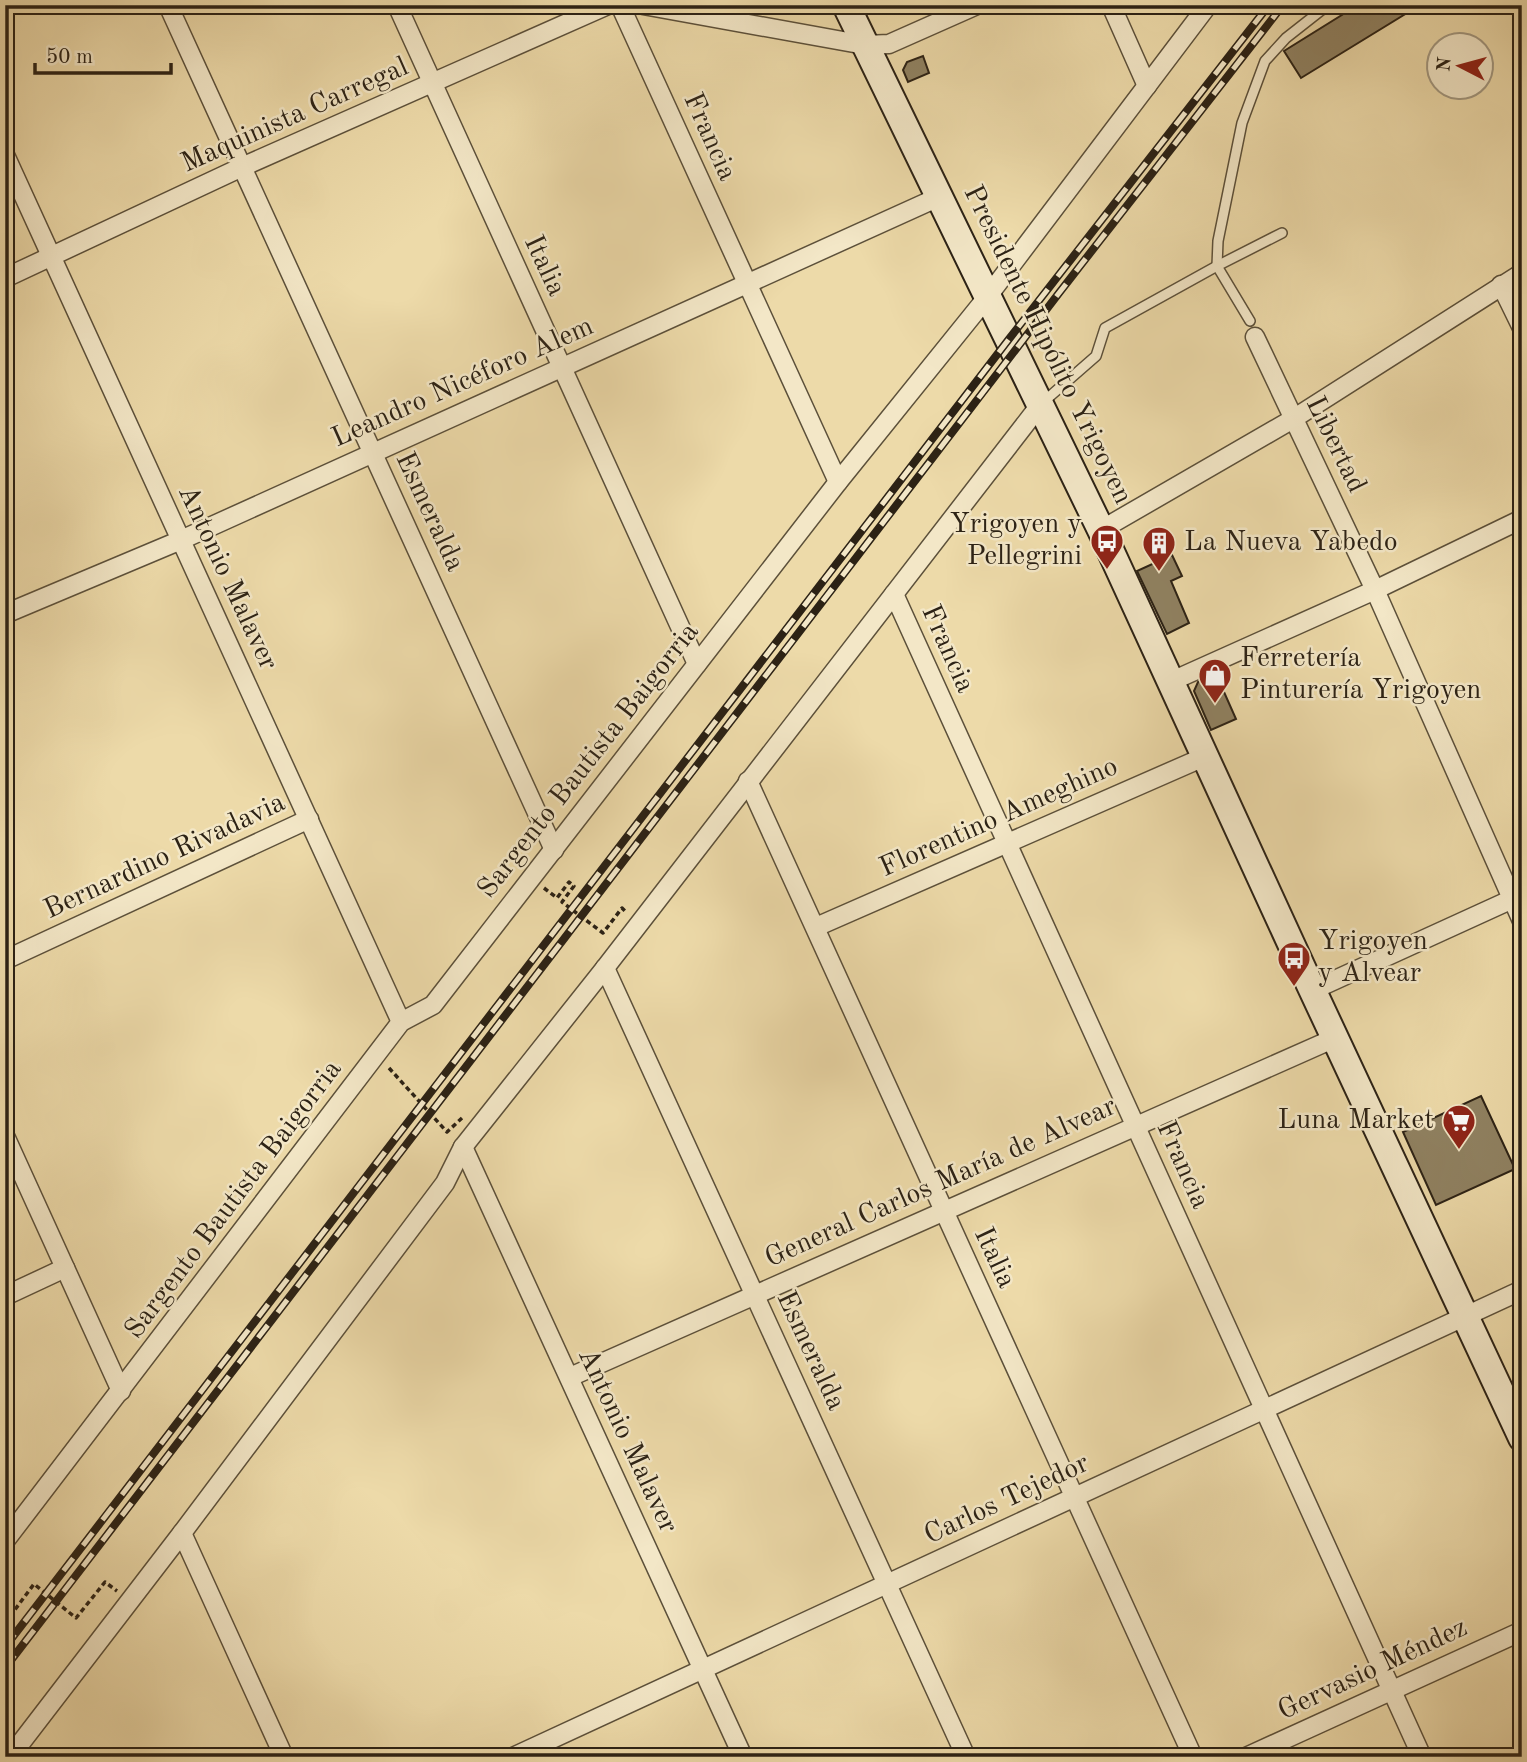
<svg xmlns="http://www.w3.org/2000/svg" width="1527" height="1762" viewBox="0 0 1527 1762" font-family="'Old Standard TT',serif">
<rect width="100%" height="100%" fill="#eddaa9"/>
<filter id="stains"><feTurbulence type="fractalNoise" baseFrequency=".00286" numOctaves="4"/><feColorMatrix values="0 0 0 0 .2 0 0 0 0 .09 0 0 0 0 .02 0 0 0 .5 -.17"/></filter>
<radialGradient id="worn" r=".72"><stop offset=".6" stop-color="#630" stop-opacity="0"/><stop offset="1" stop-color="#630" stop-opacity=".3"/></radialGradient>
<g fill="#908262" stroke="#2c2215" stroke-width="2">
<polygon points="1358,5 1420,5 1301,78 1284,51"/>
<polygon points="923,56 929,73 908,82 903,70 907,62"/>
<polygon points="1172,555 1182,576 1171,581 1189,623 1167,634 1137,571"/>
<polygon points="1216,674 1236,719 1211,730 1194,691 1198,682"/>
<polygon points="1481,1096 1515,1169 1436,1205 1403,1132"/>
</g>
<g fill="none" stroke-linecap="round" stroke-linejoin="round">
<defs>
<g id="lane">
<polyline points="1250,321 1217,266 1218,241 1242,123 1265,61 1286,38 1328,5"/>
<polyline points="1041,404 1096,356 1105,328 1217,266 1282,233"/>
</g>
<g id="street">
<polyline points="168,5 554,850"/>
<polyline points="397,5 697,664"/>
<polyline points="620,5 838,482"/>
<polyline points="643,5 865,45 889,44 977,5"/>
<polyline points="1111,5 1147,86"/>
<polyline points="5,155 401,1022"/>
<polyline points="5,278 242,167 608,5"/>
<polyline points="1501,285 1522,328"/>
<polyline points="1255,337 1375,590 1522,921"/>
<polyline points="1101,530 1293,419 1522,273"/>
<polyline points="894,594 1422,1757"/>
<polyline points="5,614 181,540 941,196"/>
<polyline points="1172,681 1375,590 1522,519"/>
<polyline points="748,781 1193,1757"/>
<polyline points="816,927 1204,757"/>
<polyline points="5,960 309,819"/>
<polyline points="605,968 966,1757"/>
<polyline points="1313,990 1519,896"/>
<polyline points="5,1136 121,1391"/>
<polyline points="463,1147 743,1757"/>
<polyline points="5,1296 65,1268"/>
<polyline points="570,1377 1335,1038"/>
<polyline points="182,1533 284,1757"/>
<polyline points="5,1541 401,1022 433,1005 838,482 988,296 1208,5"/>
<polyline points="10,1757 182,1533 445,1183 463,1147 605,968 1040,405"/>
<polyline points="513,1757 1522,1290"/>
<polyline points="1246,1757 1522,1631"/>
</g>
<polyline id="secondary" points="846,5 1101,530 1304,972 1522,1438"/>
</defs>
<use href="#lane" stroke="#5c503a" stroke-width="12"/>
<use href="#street" stroke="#5c503a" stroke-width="21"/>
<use href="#secondary" stroke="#2c2215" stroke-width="30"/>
<g stroke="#2c2215" stroke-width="3.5" stroke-dasharray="5 3.5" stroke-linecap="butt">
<polyline points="544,888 557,898 569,882 574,886 562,902 603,933 622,908 626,912"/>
<polyline points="389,1068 447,1132 462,1118"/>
<polyline points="5,1623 34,1584 76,1618 105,1582 117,1591"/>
</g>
<use href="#lane" stroke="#f3e7c7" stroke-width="9"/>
<use href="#street" stroke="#f3e7c7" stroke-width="18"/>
<use href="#secondary" stroke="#f3e7c7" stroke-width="26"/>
<defs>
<g id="rail">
<polyline points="5,1647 1009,339 1269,5"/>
<polyline points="5,1668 1059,293 1283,5"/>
</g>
</defs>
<use href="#rail" stroke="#2c2215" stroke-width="8"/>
<use href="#rail" stroke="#f3e7c7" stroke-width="5" stroke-dasharray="16" stroke-linecap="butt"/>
</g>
<defs>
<symbol id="bus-pin" viewBox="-11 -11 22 30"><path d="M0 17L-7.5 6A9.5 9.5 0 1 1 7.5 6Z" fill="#8f2418" stroke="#f3e7c7"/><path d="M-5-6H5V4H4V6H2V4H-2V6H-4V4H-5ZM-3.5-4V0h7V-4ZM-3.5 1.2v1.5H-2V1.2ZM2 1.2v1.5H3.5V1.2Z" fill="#fff"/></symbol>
<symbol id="building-pin" viewBox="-11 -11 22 30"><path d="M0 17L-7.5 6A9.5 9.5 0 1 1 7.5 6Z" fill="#8f2418" stroke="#f3e7c7"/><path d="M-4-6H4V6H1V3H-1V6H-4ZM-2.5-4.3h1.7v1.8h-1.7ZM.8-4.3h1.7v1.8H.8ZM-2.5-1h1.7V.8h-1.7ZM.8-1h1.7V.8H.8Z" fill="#fff"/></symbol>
<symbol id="shop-pin" viewBox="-11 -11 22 30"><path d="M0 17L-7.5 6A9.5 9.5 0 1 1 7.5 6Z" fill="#8f2418" stroke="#f3e7c7"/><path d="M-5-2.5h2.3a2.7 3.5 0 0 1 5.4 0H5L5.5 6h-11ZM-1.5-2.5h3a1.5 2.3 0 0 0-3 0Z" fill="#fff"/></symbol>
<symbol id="supermarket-pin" viewBox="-11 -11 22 30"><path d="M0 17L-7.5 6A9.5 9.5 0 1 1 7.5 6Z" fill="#8f2418" stroke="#f3e7c7"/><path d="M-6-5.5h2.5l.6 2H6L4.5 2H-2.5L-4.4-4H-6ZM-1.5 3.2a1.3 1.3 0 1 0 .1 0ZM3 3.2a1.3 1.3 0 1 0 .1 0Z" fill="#fff"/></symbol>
</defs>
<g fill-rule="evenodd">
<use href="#bus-pin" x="1088" y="522" width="38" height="52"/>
<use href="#building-pin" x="1140" y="524" width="38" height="52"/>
<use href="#shop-pin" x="1196" y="656" width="38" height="52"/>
<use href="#bus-pin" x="1275" y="939" width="38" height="52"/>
<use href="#supermarket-pin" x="1440" y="1102" width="38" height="52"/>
</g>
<g text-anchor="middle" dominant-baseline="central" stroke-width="5" stroke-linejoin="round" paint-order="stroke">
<g font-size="28" fill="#2c2215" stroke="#f3e7c7">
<text transform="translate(295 116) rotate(-24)">Maquinista Carregal</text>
<text transform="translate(709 137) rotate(66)">Francia</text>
<text transform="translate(544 266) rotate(65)">Italia</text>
<text transform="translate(1047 345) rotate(64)">Presidente Hipólito Yrigoyen</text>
<text transform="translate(463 383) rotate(-24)">Leandro Nicéforo Alem</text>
<text transform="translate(1335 445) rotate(64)">Libertad</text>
<text transform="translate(429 512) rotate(65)">Esmeralda</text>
<text transform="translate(227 578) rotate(65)">Antonio Malaver</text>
<text transform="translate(947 649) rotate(66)">Francia</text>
<text transform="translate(589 761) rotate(-52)">Sargento Bautista Baigorria</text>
<text transform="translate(999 818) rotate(-24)">Florentino Ameghino</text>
<text transform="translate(165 857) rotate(-25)">Bernardino Rivadavia</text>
<text transform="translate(1182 1165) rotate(66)">Francia</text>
<text transform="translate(941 1183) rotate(-24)">General Carlos María de Alvear</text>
<text transform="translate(234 1200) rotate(-53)">Sargento Bautista Baigorria</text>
<text transform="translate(994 1258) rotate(65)">Italia</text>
<text transform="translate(810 1351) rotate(65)">Esmeralda</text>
<text transform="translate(627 1441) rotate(65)">Antonio Malaver</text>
<text transform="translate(1007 1500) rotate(-25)">Carlos Tejedor</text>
<text transform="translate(1373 1670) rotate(-25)">Gervasio Méndez</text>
</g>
<g font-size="28" fill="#2c2215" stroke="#f3e7c7" text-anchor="start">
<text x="1082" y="525" text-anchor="end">Yrigoyen y<tspan x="1082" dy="32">Pellegrini</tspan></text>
<text x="1184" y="543">La Nueva Yabedo</text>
<text x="1240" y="659">Ferretería<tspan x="1240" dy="32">Pinturería Yrigoyen</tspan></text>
<text x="1318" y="942">Yrigoyen<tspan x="1318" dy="32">y Alvear</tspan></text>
<text x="1434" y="1121" text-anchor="end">Luna Market</text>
</g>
</g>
<rect width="1527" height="1762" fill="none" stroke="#eddaa9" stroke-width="28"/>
<rect x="7" y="7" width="1513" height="1748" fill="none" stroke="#2c2215" stroke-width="3.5"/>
<rect x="14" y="14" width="1499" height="1734" fill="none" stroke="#2c2215" stroke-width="2"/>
<g transform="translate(1460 66) rotate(276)"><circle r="33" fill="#f3e7c7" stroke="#a39880" stroke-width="2"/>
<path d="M0-5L12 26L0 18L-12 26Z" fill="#8f2418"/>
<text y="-10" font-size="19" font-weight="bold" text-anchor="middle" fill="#2c2215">N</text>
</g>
<path d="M35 63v10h136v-10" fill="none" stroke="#2c2215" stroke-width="3.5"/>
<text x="46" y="63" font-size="21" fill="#2c2215" stroke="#f3e7c7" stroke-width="5" paint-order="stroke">50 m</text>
<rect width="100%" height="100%" filter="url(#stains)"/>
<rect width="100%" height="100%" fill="url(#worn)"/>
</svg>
